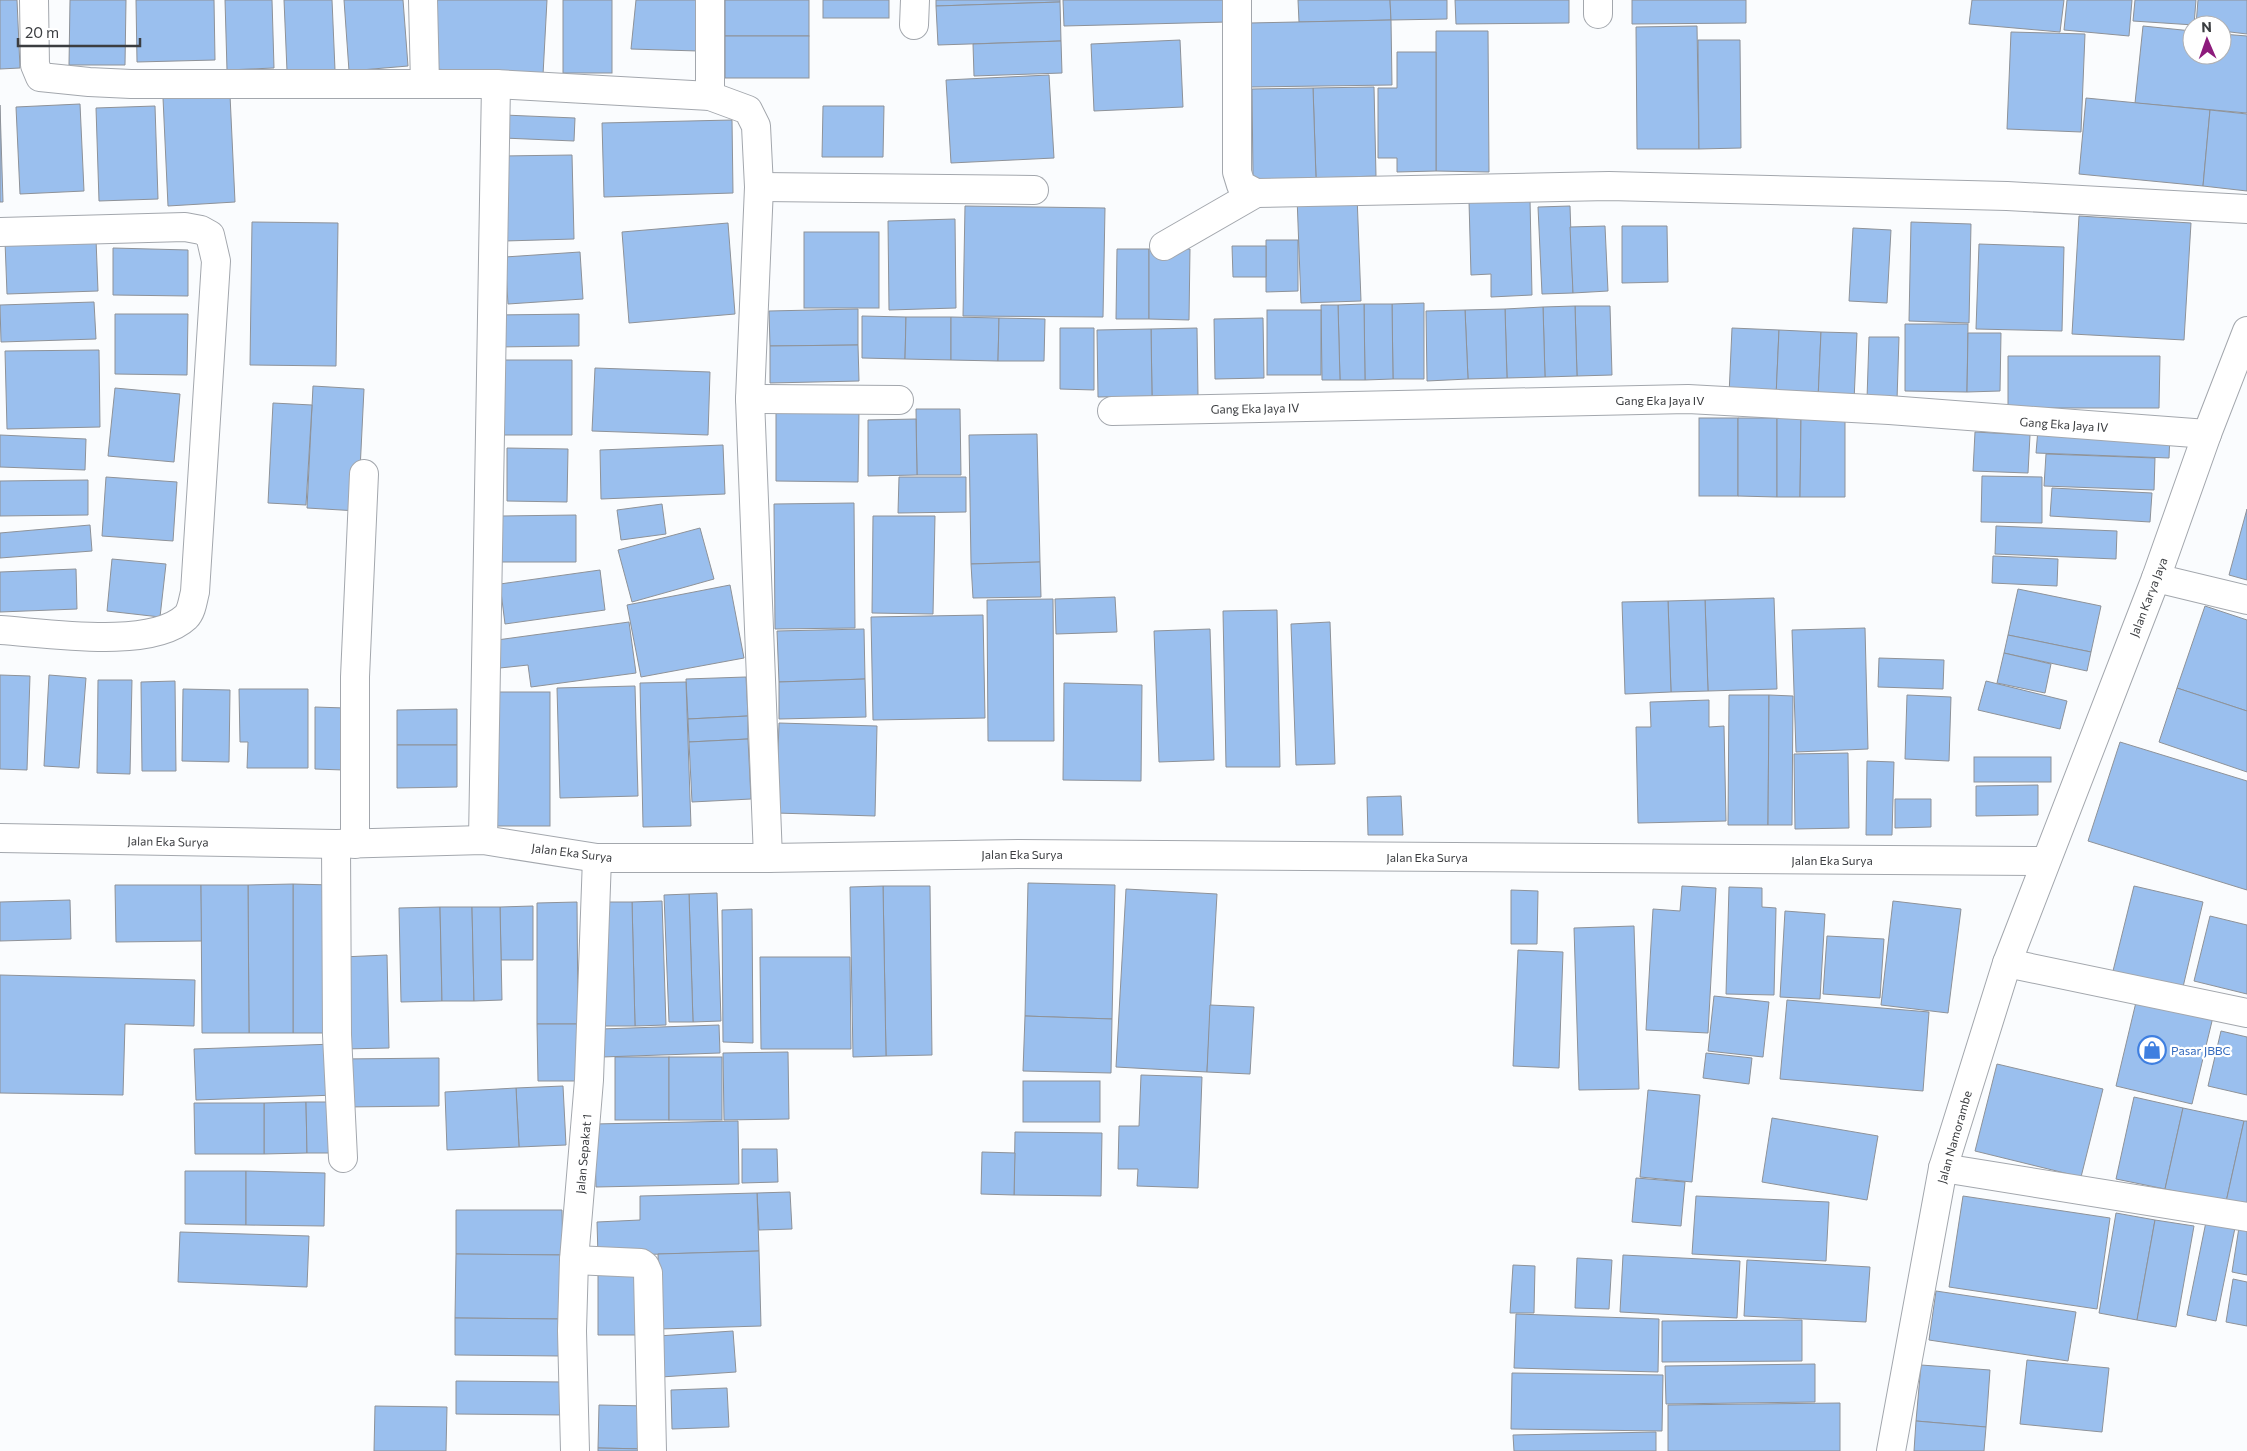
<svg xmlns="http://www.w3.org/2000/svg" width="2247" height="1451" viewBox="0 0 2247 1451" font-family="Commissioner,sans-serif">
<rect width="100%" height="100%" fill="#fafcfe"/>
<g fill="#9abfee" stroke="#8e9298">
<polygon points="0,0 17,0 20,68 0,69"/>
<polygon points="70,0 126,0 125,65 69,65"/>
<polygon points="136,0 214,0 215,60 137,62"/>
<polygon points="225,0 272,0 274,68 227,70"/>
<polygon points="284,0 332,0 335,70 287,71"/>
<polygon points="344,0 403,0 408,66 349,71"/>
<polygon points="437,0 547,0 543,75 433,69"/>
<rect x="563" y="0" width="49" height="73"/>
<polygon points="636,0 697,0 698,51 631,49"/>
<rect x="725" y="0" width="84" height="36"/>
<rect x="823" y="0" width="66" height="18"/>
<polygon points="936,0 1060,0 1060,2 936,6"/>
<polygon points="1063,0 1226,0 1227,22 1064,26"/>
<polygon points="1298,0 1390,0 1391,20 1299,22"/>
<polygon points="1390,0 1447,0 1447,19 1391,20"/>
<polygon points="1455,0 1569,0 1569,23 1456,24"/>
<polygon points="1632,0 1746,0 1746,23 1632,24"/>
<polygon points="1972,0 2064,0 2060,32 1969,24"/>
<polygon points="2067,0 2132,0 2129,36 2064,30"/>
<polygon points="2135,0 2196,0 2194,25 2133,21"/>
<polygon points="2198,0 2247,0 2247,34 2222,31 2222,25 2196,25"/>
<polygon points="1060,2 1061,41 938,45 936,6"/>
<polygon points="1391,20 1392,85 1251,87 1250,23"/>
<polygon points="1697,26 1699,149 1637,149 1636,27"/>
<polygon points="2143,26 2192,31 2192,55 2222,55 2222,34 2247,36 2247,113 2135,103"/>
<polygon points="1436,31 1488,31 1489,172 1436,171"/>
<polygon points="2011,32 2085,34 2081,132 2007,129"/>
<rect x="725" y="36" width="84" height="42"/>
<polygon points="1180,40 1183,107 1094,111 1091,44"/>
<polygon points="1698,40 1740,40 1741,148 1699,149"/>
<polygon points="1061,41 1062,73 974,76 973,44"/>
<polygon points="1397,52 1436,52 1436,171 1397,172 1397,158 1378,158 1378,88 1397,88"/>
<polygon points="1049,75 1054,158 951,163 946,80"/>
<polygon points="1374,87 1376,176 1316,178 1313,88"/>
<polygon points="1313,88 1316,178 1253,179 1252,89"/>
<polygon points="230,95 235,202 168,206 163,98"/>
<polygon points="2086,98 2210,110 2203,186 2079,174"/>
<polygon points="80,104 84,191 20,194 16,107"/>
<polygon points="0,105 3,202 0,202"/>
<polygon points="155,106 158,199 99,201 96,108"/>
<polygon points="823,106 884,106 883,157 822,157"/>
<polygon points="2210,110 2247,114 2247,191 2203,186"/>
<polygon points="504,115 575,118 574,141 503,138"/>
<polygon points="732,120 733,193 604,197 602,123"/>
<polygon points="572,155 574,239 505,241 502,156"/>
<polygon points="1357,195 1361,301 1301,303 1297,197"/>
<polygon points="1530,199 1532,295 1491,297 1491,274 1471,275 1469,201"/>
<polygon points="965,206 1105,208 1103,317 963,316"/>
<polygon points="1570,206 1573,293 1542,294 1538,207"/>
<polygon points="2079,216 2191,223 2184,340 2072,334"/>
<polygon points="955,219 956,308 889,310 888,221"/>
<polygon points="252,222 338,223 336,366 250,365"/>
<polygon points="1911,222 1971,224 1969,323 1909,321"/>
<polygon points="728,223 735,314 629,323 622,232"/>
<polygon points="1605,226 1608,291 1573,293 1570,227"/>
<polygon points="1622,226 1667,226 1668,282 1622,283"/>
<polygon points="1853,228 1891,230 1887,303 1849,301"/>
<rect x="804" y="232" width="75" height="76"/>
<polygon points="96,239 98,291 7,294 5,241"/>
<polygon points="1266,240 1298,240 1298,291 1266,292"/>
<polygon points="1979,244 2064,247 2062,331 1976,329"/>
<polygon points="1232,246 1266,246 1266,277 1233,277"/>
<polygon points="113,248 188,250 188,296 113,295"/>
<polygon points="1117,249 1149,249 1149,319 1116,319"/>
<polygon points="1149,249 1190,249 1189,320 1149,319"/>
<polygon points="580,252 583,299 508,304 505,257"/>
<polygon points="94,302 96,339 1,342 0,305"/>
<polygon points="1424,303 1424,379 1393,379 1392,304"/>
<polygon points="1364,304 1392,304 1393,379 1365,380"/>
<polygon points="1364,304 1365,380 1340,380 1338,305"/>
<polygon points="1321,305 1338,305 1340,380 1322,380"/>
<polygon points="1575,306 1610,306 1612,375 1577,376"/>
<polygon points="1575,306 1577,376 1545,377 1543,307"/>
<polygon points="1543,307 1545,377 1507,378 1505,309"/>
<polygon points="858,309 858,345 770,346 769,311"/>
<polygon points="1505,309 1507,378 1468,379 1465,310"/>
<rect x="1267" y="310" width="54" height="65"/>
<polygon points="1465,310 1468,379 1427,381 1426,311"/>
<polygon points="115,314 188,314 187,375 115,374"/>
<polygon points="579,314 579,346 495,347 496,315"/>
<polygon points="862,316 906,317 905,359 862,358"/>
<polygon points="906,317 951,317 951,360 905,359"/>
<polygon points="951,317 999,318 998,361 951,360"/>
<polygon points="999,318 1045,319 1044,361 998,361"/>
<polygon points="1263,318 1264,378 1215,379 1214,319"/>
<polygon points="1905,324 1968,324 1967,392 1905,391"/>
<polygon points="1060,328 1094,328 1094,390 1060,389"/>
<polygon points="1197,328 1198,396 1152,396 1151,329"/>
<polygon points="1732,328 1779,330 1776,397 1729,395"/>
<polygon points="1151,329 1152,396 1098,397 1097,330"/>
<polygon points="1779,330 1821,332 1818,399 1776,397"/>
<polygon points="1821,332 1857,333 1854,401 1818,399"/>
<polygon points="1968,333 2001,333 2000,391 1967,392"/>
<polygon points="1869,337 1899,337 1897,400 1867,399"/>
<polygon points="858,345 859,381 770,383 770,346"/>
<polygon points="99,350 100,427 7,429 5,351"/>
<polygon points="2008,356 2160,356 2159,408 2008,408"/>
<polygon points="499,360 572,360 572,435 498,435"/>
<polygon points="595,368 710,372 708,435 592,431"/>
<polygon points="313,386 364,389 358,511 307,508"/>
<polygon points="115,388 180,394 174,462 108,456"/>
<polygon points="273,403 312,405 306,505 268,503"/>
<polygon points="776,408 859,409 858,482 776,481"/>
<polygon points="916,409 960,409 961,475 917,475"/>
<rect x="1699" y="418" width="39" height="78"/>
<polygon points="1738,418 1777,418 1777,497 1738,496"/>
<polygon points="1777,418 1801,418 1800,497 1777,497"/>
<polygon points="1801,418 1845,419 1845,497 1800,497"/>
<polygon points="916,419 917,475 868,476 868,420"/>
<polygon points="2038,429 2170,434 2169,458 2036,453"/>
<polygon points="1975,432 2030,435 2028,473 1973,471"/>
<polygon points="1037,434 1040,562 971,564 969,435"/>
<polygon points="0,435 86,439 85,470 0,467"/>
<polygon points="723,445 725,494 601,499 600,450"/>
<polygon points="507,448 568,449 567,502 507,501"/>
<polygon points="2046,454 2155,458 2154,490 2044,486"/>
<polygon points="1982,476 2042,477 2042,523 1981,522"/>
<polygon points="106,477 177,482 173,541 102,536"/>
<polygon points="899,477 966,477 966,512 898,513"/>
<polygon points="88,480 88,515 0,516 0,481"/>
<polygon points="2052,488 2152,493 2150,522 2050,516"/>
<polygon points="854,503 855,628 775,629 774,504"/>
<polygon points="662,504 666,534 621,540 617,510"/>
<polygon points="2247,509 2247,580 2229,575"/>
<polygon points="576,515 576,562 501,562 501,516"/>
<polygon points="873,516 935,516 933,614 872,613"/>
<polygon points="90,525 92,551 0,558 0,533"/>
<polygon points="1996,526 2117,531 2116,559 1995,554"/>
<polygon points="700,528 714,579 632,602 618,550"/>
<polygon points="1993,556 2058,559 2057,586 1992,583"/>
<polygon points="112,559 166,564 160,617 107,611"/>
<polygon points="1040,562 1041,597 973,598 971,564"/>
<polygon points="76,569 77,609 0,612 0,572"/>
<polygon points="600,570 605,610 505,624 500,584"/>
<polygon points="730,585 744,658 641,677 627,605"/>
<polygon points="2018,589 2101,606 2091,652 2008,635"/>
<polygon points="1115,597 1117,632 1056,634 1055,599"/>
<polygon points="1774,598 1777,689 1708,691 1705,600"/>
<polygon points="1053,599 1054,741 988,741 987,600"/>
<polygon points="1705,600 1708,691 1671,692 1668,601"/>
<polygon points="1668,601 1671,692 1625,694 1622,602"/>
<polygon points="2205,606 2247,620 2247,711 2177,688"/>
<polygon points="1277,610 1280,767 1226,767 1223,611"/>
<polygon points="983,615 985,718 873,720 871,617"/>
<polygon points="629,622 636,673 531,687 528,665 500,668 497,640"/>
<polygon points="1330,622 1335,764 1296,765 1291,624"/>
<polygon points="1865,628 1868,749 1796,752 1792,630"/>
<polygon points="864,629 865,679 779,682 777,631"/>
<polygon points="1210,629 1214,760 1159,762 1154,631"/>
<polygon points="2008,635 2091,652 2087,671 2004,653"/>
<polygon points="2004,653 2051,664 2045,693 1997,683"/>
<polygon points="1879,658 1944,660 1943,689 1878,687"/>
<polygon points="0,675 30,676 27,770 0,769"/>
<polygon points="49,675 86,678 79,768 44,766"/>
<polygon points="746,677 748,716 688,719 686,679"/>
<polygon points="865,679 866,717 779,719 779,682"/>
<polygon points="98,680 132,680 130,774 97,773"/>
<polygon points="175,681 176,771 142,771 141,682"/>
<polygon points="1986,681 2067,701 2060,729 1978,710"/>
<polygon points="686,682 691,826 643,827 640,683"/>
<polygon points="1064,683 1142,685 1141,781 1063,780"/>
<polygon points="635,686 638,796 560,798 557,688"/>
<polygon points="2177,688 2247,711 2247,772 2159,742"/>
<polygon points="183,689 230,690 229,762 182,761"/>
<polygon points="239,689 308,689 308,768 247,768 248,742 240,742"/>
<rect x="495" y="692" width="55" height="134"/>
<polygon points="1729,695 1769,695 1768,825 1728,825"/>
<polygon points="1769,695 1793,696 1792,825 1768,825"/>
<polygon points="1907,695 1951,697 1949,761 1905,759"/>
<polygon points="1709,700 1709,727 1724,726 1726,821 1638,823 1636,727 1651,727 1650,702"/>
<polygon points="315,707 345,708 343,770 315,769"/>
<polygon points="457,709 457,745 397,745 397,710"/>
<polygon points="748,716 748,739 689,742 688,719"/>
<polygon points="779,723 877,726 875,816 776,813"/>
<polygon points="748,739 751,799 692,802 689,742"/>
<polygon points="2120,742 2247,781 2247,890 2088,841"/>
<polygon points="397,745 457,745 457,787 397,788"/>
<polygon points="1848,753 1849,828 1795,829 1794,754"/>
<rect x="1974" y="757" width="77" height="25"/>
<polygon points="1867,761 1894,762 1892,835 1866,835"/>
<polygon points="2038,785 2038,815 1976,816 1976,786"/>
<polygon points="1401,796 1403,835 1368,835 1367,797"/>
<polygon points="1895,799 1931,799 1931,827 1895,828"/>
<polygon points="1028,883 1115,885 1112,1019 1025,1016"/>
<polygon points="293,884 331,885 331,1033 293,1033"/>
<polygon points="293,884 293,1033 249,1033 248,885"/>
<polygon points="115,885 201,885 202,941 116,942"/>
<polygon points="201,885 248,885 249,1033 202,1033"/>
<polygon points="883,886 930,886 932,1055 886,1056"/>
<polygon points="883,886 886,1056 853,1057 850,887"/>
<polygon points="1682,886 1716,888 1708,1033 1646,1030 1653,909 1680,911"/>
<polygon points="2134,886 2203,902 2183,987 2113,971"/>
<polygon points="1729,887 1762,888 1762,907 1776,908 1774,995 1726,994"/>
<polygon points="1126,889 1217,894 1207,1072 1116,1067"/>
<polygon points="1511,890 1538,891 1537,944 1511,944"/>
<polygon points="717,893 721,1021 693,1022 689,894"/>
<polygon points="689,894 693,1022 669,1022 664,895"/>
<polygon points="70,900 71,939 0,941 0,902"/>
<polygon points="662,901 666,1025 635,1026 632,902"/>
<polygon points="1893,901 1961,909 1948,1013 1881,1005"/>
<polygon points="577,902 578,1024 537,1024 537,903"/>
<polygon points="600,902 632,902 635,1026 603,1026"/>
<polygon points="533,906 533,960 501,960 500,907"/>
<polygon points="440,907 442,1001 401,1002 399,908"/>
<polygon points="440,907 472,907 474,1001 442,1001"/>
<polygon points="472,907 500,907 502,1000 474,1001"/>
<polygon points="752,909 753,1043 723,1042 722,910"/>
<polygon points="1785,911 1825,914 1820,999 1780,997"/>
<polygon points="2210,916 2247,925 2247,994 2194,981"/>
<polygon points="1634,926 1639,1089 1579,1090 1574,928"/>
<polygon points="1827,936 1884,939 1880,998 1823,994"/>
<polygon points="1518,950 1563,952 1559,1068 1513,1066"/>
<polygon points="387,955 389,1048 344,1049 342,957"/>
<polygon points="760,957 850,957 851,1049 761,1049"/>
<polygon points="0,975 195,980 194,1026 125,1024 123,1095 0,1093"/>
<polygon points="1714,996 1769,1002 1763,1057 1708,1051"/>
<polygon points="2137,998 2213,1017 2192,1104 2116,1086"/>
<polygon points="1787,1000 1929,1012 1923,1091 1780,1079"/>
<polygon points="1210,1005 1254,1007 1250,1074 1207,1072"/>
<polygon points="1025,1016 1112,1019 1111,1073 1023,1071"/>
<polygon points="537,1024 578,1024 578,1081 538,1081"/>
<polygon points="719,1025 720,1053 602,1057 601,1029"/>
<polygon points="2221,1031 2247,1037 2247,1095 2208,1086"/>
<polygon points="334,1044 336,1095 196,1100 194,1049"/>
<polygon points="788,1052 789,1119 724,1120 723,1053"/>
<polygon points="1706,1053 1752,1058 1749,1084 1703,1078"/>
<rect x="615" y="1057" width="54" height="63"/>
<rect x="669" y="1057" width="53" height="63"/>
<polygon points="439,1058 439,1106 343,1107 342,1059"/>
<polygon points="1997,1064 2103,1089 2081,1177 1975,1151"/>
<polygon points="1141,1075 1202,1077 1198,1188 1137,1186 1138,1169 1118,1169 1119,1126 1139,1126"/>
<rect x="1023" y="1081" width="77" height="41"/>
<polygon points="563,1086 566,1145 519,1147 516,1088"/>
<polygon points="516,1088 519,1147 447,1150 445,1092"/>
<polygon points="1648,1090 1700,1095 1692,1182 1640,1177"/>
<polygon points="2134,1097 2183,1108 2165,1189 2116,1179"/>
<polygon points="306,1102 307,1153 264,1154 264,1103"/>
<polygon points="306,1102 341,1102 341,1153 307,1153"/>
<polygon points="194,1103 264,1103 264,1154 195,1154"/>
<polygon points="2183,1108 2244,1121 2226,1202 2165,1189"/>
<polygon points="1772,1118 1878,1136 1867,1200 1762,1182"/>
<polygon points="738,1121 739,1184 596,1187 594,1124"/>
<polygon points="2244,1121 2247,1121 2247,1207 2226,1202"/>
<polygon points="1015,1132 1102,1133 1101,1196 1014,1195"/>
<polygon points="742,1149 777,1149 778,1182 742,1183"/>
<polygon points="982,1152 1015,1153 1014,1195 981,1194"/>
<polygon points="185,1171 246,1171 246,1225 185,1224"/>
<polygon points="246,1171 325,1173 324,1226 246,1225"/>
<polygon points="1636,1178 1685,1182 1681,1226 1632,1222"/>
<polygon points="790,1192 792,1229 759,1230 757,1193"/>
<polygon points="757,1193 759,1251 598,1256 597,1222 640,1220 640,1196"/>
<polygon points="1696,1196 1829,1202 1826,1261 1692,1254"/>
<polygon points="1963,1196 2110,1218 2097,1309 1949,1287"/>
<polygon points="456,1210 562,1210 563,1255 456,1254"/>
<polygon points="2116,1213 2155,1220 2137,1320 2099,1313"/>
<polygon points="2207,1217 2236,1223 2216,1321 2187,1315"/>
<polygon points="2155,1220 2194,1226 2176,1327 2137,1320"/>
<polygon points="2240,1221 2247,1222 2247,1275 2232,1272"/>
<polygon points="180,1232 309,1236 307,1287 178,1282"/>
<polygon points="759,1251 761,1326 660,1329 658,1254"/>
<polygon points="456,1254 563,1255 562,1319 455,1318"/>
<polygon points="1623,1255 1740,1261 1737,1318 1620,1312"/>
<polygon points="1577,1258 1612,1260 1609,1309 1575,1308"/>
<polygon points="1747,1260 1870,1267 1866,1322 1744,1316"/>
<polygon points="1513,1265 1535,1266 1534,1313 1510,1313"/>
<polygon points="598,1274 644,1274 643,1335 598,1335"/>
<polygon points="2233,1279 2247,1282 2247,1326 2226,1322"/>
<polygon points="1936,1291 2076,1312 2068,1361 1929,1340"/>
<polygon points="1516,1314 1659,1319 1658,1372 1514,1368"/>
<polygon points="455,1318 562,1319 561,1356 455,1355"/>
<polygon points="1802,1320 1802,1361 1662,1362 1662,1321"/>
<polygon points="733,1331 736,1372 661,1377 658,1336"/>
<polygon points="2027,1360 2109,1368 2102,1432 2020,1424"/>
<polygon points="1815,1364 1815,1402 1666,1404 1665,1366"/>
<polygon points="1921,1365 1990,1370 1986,1427 1916,1421"/>
<polygon points="1512,1373 1663,1375 1662,1431 1511,1429"/>
<polygon points="456,1381 565,1382 565,1415 456,1414"/>
<polygon points="727,1388 729,1427 672,1429 671,1390"/>
<polygon points="1840,1403 1840,1451 1668,1451 1668,1405"/>
<polygon points="599,1405 647,1406 647,1449 598,1448"/>
<polygon points="375,1406 447,1407 446,1451 374,1451"/>
<polygon points="1916,1421 1986,1427 1984,1451 1914,1451"/>
<polygon points="1656,1432 1656,1451 1514,1451 1513,1435"/>
<polygon points="598,1448 647,1449 647,1451 598,1451"/>
</g>
<g fill="none" stroke-linecap="round" stroke-linejoin="round">
<defs>
<g id="minor">
<polyline points="34,0 35,65 40,77 89,82 131,84 496,84 710,96 748,110 756,126 759,187 750,399 768,858"/>
<polyline points="423,0 425,84"/>
<polyline points="710,0 710,96"/>
<polyline points="1237,0 1237,172 1241,185 1256,193 1609,186 2007,196 2247,209"/>
<polyline points="1598,0 1598,14"/>
<polyline points="914,25 915,0"/>
<polyline points="759,187 1034,190"/>
<path d="M0 232 185 227 201 230 210 235 216 261 195 592C193 599 192 611 186 617 151 650 47 633 0 630"/>
<polyline points="1164,246 1256,193"/>
<polyline points="750,399 899,400"/>
<polyline points="1112,411 1688,399 1889,410 2207,434"/>
<polyline points="2156,578 2247,600"/>
<polyline points="0,838 336,844 483,840 597,858 768,858 1018,854 2045,861"/>
<polyline points="483,840 496,84"/>
<polyline points="336,844 337,1035 343,1158"/>
<polyline points="355,844 355,677 364,474"/>
<polyline points="2007,963 2247,1013"/>
<polyline points="1943,1168 2247,1217"/>
<polyline points="574,1260 641,1263 645,1266 648,1273 652,1451"/>
<polyline points="575,1451 572,1331 574,1260 589,1080 597,858"/>
</g>
<polyline id="major" points="1891,1451 1943,1168 2007,963 2156,578 2207,434 2247,331"/>
</defs>
<use href="#minor" stroke="#a3a7ad" stroke-width="30"/>
<use href="#major" stroke="#a3a7ad" stroke-width="30"/>
<use href="#minor" stroke="#fff" stroke-width="28"/>
<use href="#major" stroke="#fff" stroke-width="28"/>
</g>
<defs>
<symbol id="shop-ring" viewBox="-11 -11 22 22"><circle r="9.5" fill="#fff" stroke="#3f7fe0" stroke-width="1.5"/><path d="M-5-2.5h2.3a2.7 3.5 0 0 1 5.4 0H5L5.5 6h-11ZM-1.5-2.5h3a1.5 2.3 0 0 0-3 0Z" fill="#3f7fe0"/></symbol>
</defs>
<g fill-rule="evenodd">
<use href="#shop-ring" x="2136" y="1034" width="32" height="32"/>
</g>
<g text-anchor="middle" dominant-baseline="central" stroke-width="4.5" stroke-linejoin="round" paint-order="stroke">
<g font-size="12" fill="#3b3d40" stroke="#fff">
<text x="1660" y="400">Gang Eka Jaya IV</text>
<text transform="translate(1255 408) rotate(-1)">Gang Eka Jaya IV</text>
<text transform="translate(2064 424) rotate(4)">Gang Eka Jaya IV</text>
<text transform="translate(2148 597) rotate(-69)">Jalan Karya Jaya</text>
<text transform="translate(168 841) rotate(1)">Jalan Eka Surya</text>
<text transform="translate(572 852) rotate(7)">Jalan Eka Surya</text>
<text x="1022" y="854">Jalan Eka Surya</text>
<text x="1427" y="857">Jalan Eka Surya</text>
<text x="1832" y="860">Jalan Eka Surya</text>
<text transform="translate(1954 1137) rotate(-74)">Jalan Namorambe</text>
<text transform="translate(583 1154) rotate(-85)">Jalan Sepakat 1</text>
</g>
<g font-size="12" fill="#366cbe" stroke="#fff" text-anchor="start">
<text x="2171" y="1050">Pasar JBBC</text>
</g>
</g>
<g transform="translate(2207 40) rotate(358)"><circle r="24" fill="#ffffff" stroke="#b1b1b3"/>
<path d="M0-4L9 19L0 12L-9 19Z" fill="#8d1b7c"/>
<text y="-8" font-size="14" font-weight="bold" text-anchor="middle" fill="#3b3d40">N</text>
</g>
<path d="M18 38v8h122v-8" fill="none" stroke="#3b3d40" stroke-width="2.5"/>
<text x="25" y="38" font-size="15" fill="#3b3d40" stroke="#ffffff" stroke-width="4" paint-order="stroke">20 m</text>
</svg>
